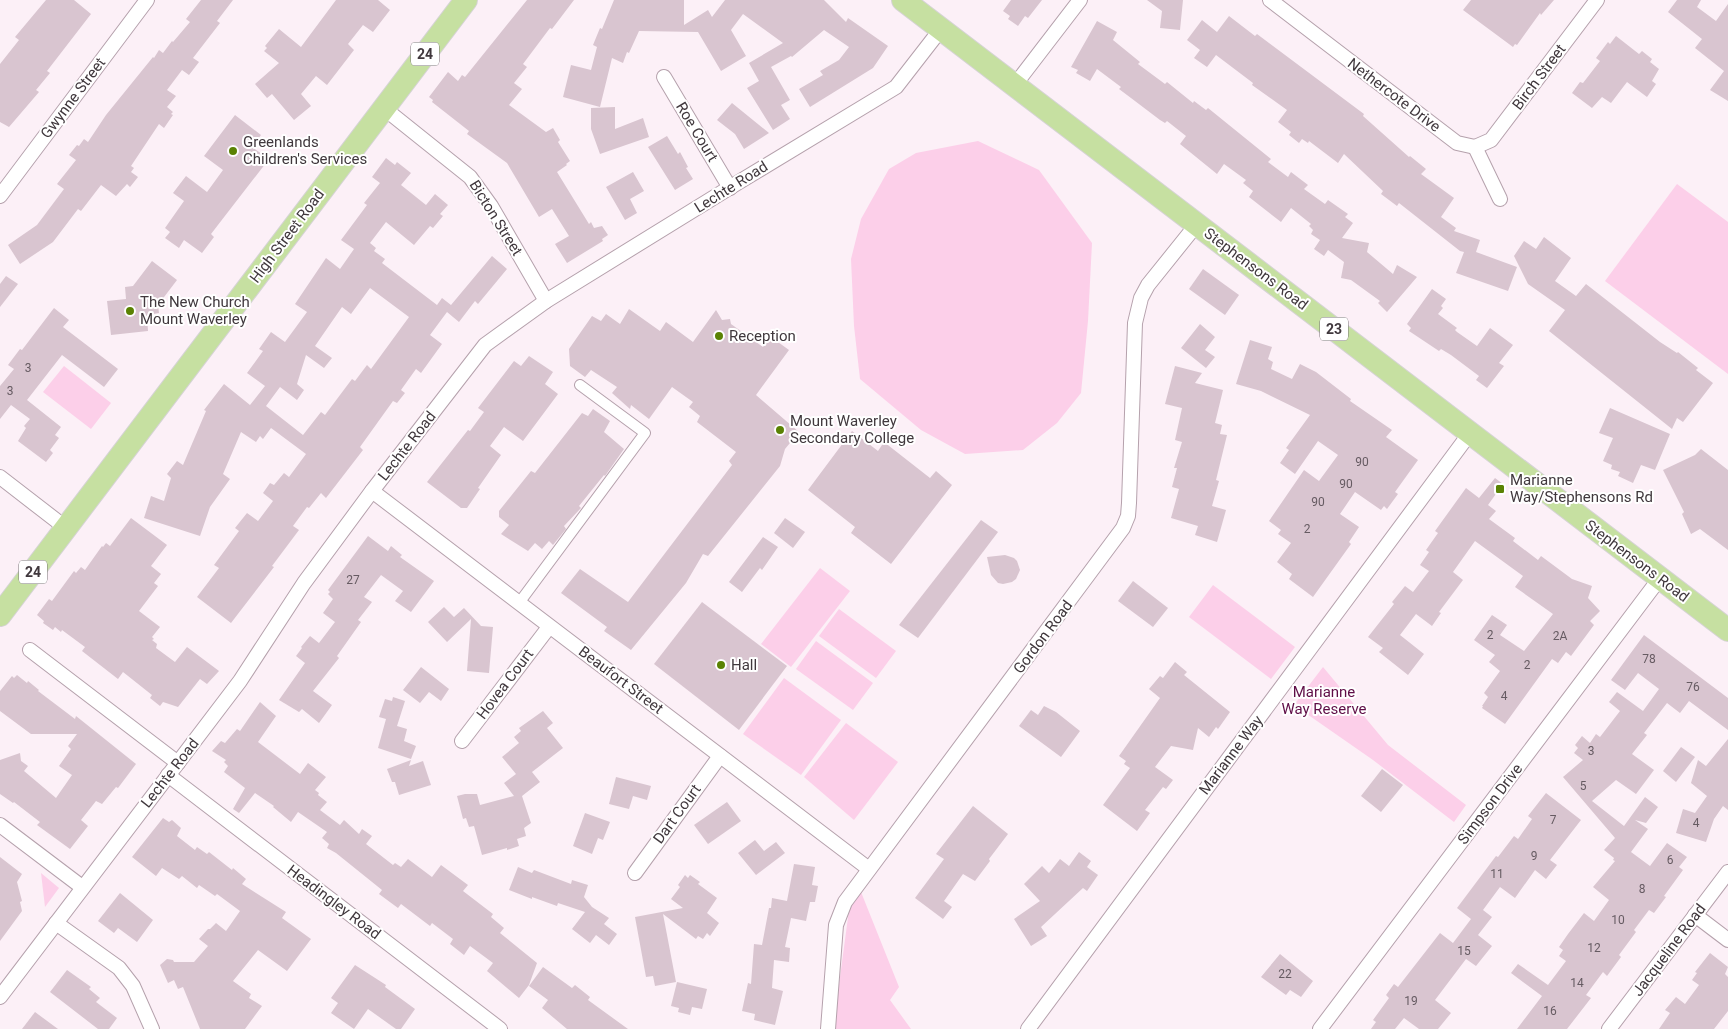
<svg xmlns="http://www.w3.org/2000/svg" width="1728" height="1029" viewBox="0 0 1728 1029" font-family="Roboto,sans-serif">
<rect width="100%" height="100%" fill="#fcf0f7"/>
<g fill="#fccfe9">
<polygon points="978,141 1039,170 1092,243 1088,321 1081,393 1057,423 1023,450 965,454 921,430 860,379 854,326 851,259 861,219 889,169 916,153"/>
<polygon points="1677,184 1728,222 1728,374 1605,281"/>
<polygon points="64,366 111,403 91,429 43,392"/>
<polygon points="820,568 850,591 791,667 761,644"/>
<polygon points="1213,585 1295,647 1271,679 1189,617"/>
<polygon points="839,609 896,651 876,678 819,636"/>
<polygon points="816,641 873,683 853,710 796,669"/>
<polygon points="1323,667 1388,745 1466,805 1454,822 1373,760 1294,705"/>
<polygon points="784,678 841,720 801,775 743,734"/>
<polygon points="846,723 898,762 854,820 804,777"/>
<polygon points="41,873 59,888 45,907"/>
<polygon points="861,892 899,987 890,1000 911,1029 833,1029 849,910"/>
</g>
<g fill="#d9c5d0" fill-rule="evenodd">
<polygon points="46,0 74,0 91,14 47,71 50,73 36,90 39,92 9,127 0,122 0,64 19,40 15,37"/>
<polygon points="201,0 233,0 217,21 220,23 193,58 199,62 189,75 182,70 167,90 176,96 167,107 173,112 171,114 173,115 164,128 159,124 131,166 134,168 131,172 138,177 130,187 127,184 116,196 101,185 81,211 78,209 53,242 20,264 8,245 37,225 64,189 57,184 76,160 69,155 77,145 79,146 84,139 88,142 106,115 153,57 154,58 159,50 163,53 172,41 173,42 190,22 186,19"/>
<polygon points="336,0 378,0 390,10 373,32 363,25 348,44 354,50 327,85 316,76 301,94 311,106 294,120 272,94 267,98 255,84 279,63 264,51 267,48 265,46 279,29 301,47"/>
<polygon points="527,0 574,0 552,29 550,28 523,64 527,67 514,83 522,89 509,105 546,132 553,128 560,140 558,142 570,161 566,164 567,165 557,172 589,224 591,222 594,228 602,226 608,235 602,239 603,241 567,263 555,244 569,236 552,209 539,217 507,163 467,134 469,131 432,102 433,100 429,97 448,72 458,81 462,75 465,77"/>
<polygon points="614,0 684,0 684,25 708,10 712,17 725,0 824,0 846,22 848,18 888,46 873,68 810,107 799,89 823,75 820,71 839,60 849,47 824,30 792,57 791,56 771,67 790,100 781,105 790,119 773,130 747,88 759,81 749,63 783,43 743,14 731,30 746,56 721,71 698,32 639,31 629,53 627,52 623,63 612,58 600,107 563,97 571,65 591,70 597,47 593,45 600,28 602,29"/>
<polygon points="1011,0 1042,0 1028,18 1025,16 1018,26 1008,19 1010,16 1003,11"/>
<polygon points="1147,0 1183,0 1180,30 1160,28 1162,11"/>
<polygon points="1471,0 1554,0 1541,15 1540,13 1517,45 1515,44 1513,47 1463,10"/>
<polygon points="1677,0 1701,0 1697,7 1716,21 1728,4 1728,101 1710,90 1724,71 1695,48 1702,39 1668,12"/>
<polygon points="1229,16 1255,36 1257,34 1364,114 1363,116 1409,157 1410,156 1426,169 1421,174 1454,198 1441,217 1456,228 1454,231 1480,240 1476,252 1517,267 1508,291 1456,273 1464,252 1460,251 1399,203 1397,206 1381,194 1383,191 1344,154 1338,163 1309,141 1308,143 1302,139 1299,143 1289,135 1291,132 1278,122 1287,110 1252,85 1253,83 1216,55 1207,67 1194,58 1200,50 1187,40 1202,20 1217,32"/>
<polygon points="1097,21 1117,32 1113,40 1140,62 1138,64 1165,84 1167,82 1193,103 1194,101 1206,110 1208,108 1271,159 1268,162 1288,177 1291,172 1308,185 1304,189 1325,204 1328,200 1348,214 1345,217 1353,223 1342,238 1369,243 1367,252 1393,274 1397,265 1417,277 1387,312 1378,303 1380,301 1351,280 1341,278 1344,262 1328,250 1324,256 1314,249 1320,240 1311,234 1313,230 1309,226 1311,224 1291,208 1281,222 1249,197 1253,191 1243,183 1246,180 1224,164 1217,174 1180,144 1186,136 1167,121 1165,123 1160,120 1131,98 1119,89 1121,87 1097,69 1090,81 1076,73 1078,70 1071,67"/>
<polygon points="1616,36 1639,54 1642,51 1652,59 1650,62 1659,69 1652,81 1656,84 1647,97 1627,82 1611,103 1602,97 1592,108 1572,93 1580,82 1583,83 1600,61 1596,58 1608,42 1610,44"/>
<polygon points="732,103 769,133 744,149 735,134 717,120"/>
<polygon points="615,107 615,129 643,118 649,137 600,154 591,129 591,108"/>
<polygon points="235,115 261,135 252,147 269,159 211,234 214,237 202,253 184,240 179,248 165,238 170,232 165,228 184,201 173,193 186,176 207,192 223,170 204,156"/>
<polygon points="667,136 678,154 680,152 688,167 686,168 693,179 675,190 648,147"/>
<path d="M386 158 395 165 397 162 411 173 401 185 426 205 435 194 448 205 440 214 443 216 433 228 430 226 414 245 386 222 370 243 376 248 374 251 385 259 382 263 437 305 442 298 451 305 492 256 507 269 478 304 475 301 459 322 447 312 430 335 442 344 421 373 416 369 401 390 405 393 397 403 393 401 360 447 363 450 326 498 321 493 309 508 307 507 293 526 299 530 272 566 274 567 231 623 197 597 219 568 214 565 239 531 235 528 247 513 258 521 273 501 263 493 270 483 274 485 284 473 289 477 306 454 271 428 263 439 260 436 256 442 241 432 223 474 230 479 210 507 200 536 144 518 151 496 164 501 171 478 167 474 177 461 183 465 206 411 204 410 224 384 250 405 265 386 247 373 263 351 259 349 271 332 285 342 307 312 295 304 326 258 340 269 354 249 341 240 367 205 364 203 380 183 372 177ZM370 288 409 317 371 369 367 365 355 381 352 379 325 415 321 412 303 435 266 406 280 387 297 400 304 390 297 384 306 355 324 368 332 358 315 346 342 307 351 314Z"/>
<polygon points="633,172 644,191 630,199 637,213 625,220 606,187"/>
<polygon points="1544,237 1571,258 1555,281 1576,296 1586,284 1660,342 1677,353 1678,352 1698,368 1696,370 1713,383 1683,422 1677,418 1672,429 1549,331 1565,310 1528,284 1514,256 1524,241 1536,249"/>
<polygon points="152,261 177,280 158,305 159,313 147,315 148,331 111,335 107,301 126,299 125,287 133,286"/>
<polygon points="1203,269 1239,295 1225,315 1189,289"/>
<polygon points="6,276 18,284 0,307 0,284"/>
<polygon points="1432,289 1446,299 1441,306 1443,308 1438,314 1457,328 1455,330 1457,332 1477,346 1490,328 1513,345 1499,363 1504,366 1487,388 1476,380 1479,376 1451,355 1441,349 1439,351 1409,331 1411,328 1407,324"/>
<polygon points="54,308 69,320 63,327 118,369 104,387 62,355 27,400 61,427 55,435 59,438 50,450 53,453 46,462 18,441 26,428 24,426 30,419 11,405 0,419 0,386 14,369 8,365 20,349 22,350"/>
<polygon points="629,309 660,331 666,322 693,342 716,310 722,320 730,319 731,324 763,347 771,337 789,350 756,395 799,432 785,449 780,466 708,556 703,554 686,583 631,650 604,631 607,627 561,593 580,569 628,602 732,465 729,461 736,452 697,422 700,416 689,407 693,402 672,387 649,419 631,405 630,409 612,393 617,387 591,370 585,377 570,366 569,349 592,316 601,321 606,314 620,324"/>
<polygon points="1200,324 1215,337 1205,350 1215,357 1206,368 1181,348"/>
<polygon points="1250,340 1272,347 1268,359 1273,362 1271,369 1292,379 1300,364 1316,372 1351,399 1350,401 1392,430 1386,437 1418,460 1395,492 1398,494 1387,509 1384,506 1381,510 1355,492 1340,514 1359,527 1349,542 1351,544 1313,597 1289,579 1292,574 1277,562 1291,543 1278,534 1281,530 1269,521 1304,470 1319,481 1338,455 1318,441 1295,474 1280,463 1289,450 1286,448 1310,415 1261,391 1236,384"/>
<polygon points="529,356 553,372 545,384 558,394 523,441 504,427 490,446 501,455 478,488 480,489 467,508 461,508 427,482 468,430 470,431 484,412 478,408 514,361 521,366"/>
<polygon points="1175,366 1202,373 1195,383 1223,390 1215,423 1222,425 1220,434 1227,435 1216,480 1219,481 1212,506 1226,510 1217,542 1195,535 1198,526 1171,518 1179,489 1172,487 1177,468 1174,468 1182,442 1175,440 1182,408 1165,404"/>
<polygon points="1610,408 1670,434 1655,470 1641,465 1633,483 1618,476 1620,472 1611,469 1612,465 1603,461 1613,438 1599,433"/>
<polygon points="593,409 610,421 604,432 624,449 605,476 604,475 579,506 581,508 564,526 566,529 553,545 549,541 542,549 535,543 528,551 501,534 509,525 499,517 499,511 531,471 535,473 582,413 588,416"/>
<polygon points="852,431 878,451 884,442 930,478 936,471 952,485 891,564 851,533 855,527 808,490"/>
<polygon points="1701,449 1728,470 1728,550 1700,529 1691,534 1682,514 1684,512 1663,470 1695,455"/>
<polygon points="1495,478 1503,484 1488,505 1496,511 1489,519 1515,538 1513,541 1538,560 1541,556 1572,579 1592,586 1588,598 1600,611 1590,621 1594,625 1571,656 1566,652 1558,663 1552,659 1505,724 1482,708 1483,706 1482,706 1488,697 1484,693 1500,671 1489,662 1495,655 1474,640 1492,615 1507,625 1500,635 1524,651 1553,614 1515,587 1523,576 1475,541 1453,572 1463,580 1439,612 1441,613 1432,626 1416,614 1400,635 1424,654 1408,675 1379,652 1383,648 1368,637 1394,604 1392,602 1405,586 1413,592 1429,571 1420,565 1429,552 1426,550 1438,533 1435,531 1466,488 1479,498"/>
<polygon points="131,518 167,545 151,566 161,574 154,583 158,586 139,611 160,627 152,637 154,639 152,640 157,644 156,648 175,662 187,647 219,671 207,684 200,679 178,707 163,702 160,706 150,698 152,695 123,672 118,679 82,651 85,647 62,630 61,632 55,627 53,630 43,623 44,621 37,615 49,599 52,601 74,571 76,573 81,567 85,570 102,546 103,547 106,543 110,546"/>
<polygon points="785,518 805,532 793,548 774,533"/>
<polygon points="981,520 998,532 918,638 899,625"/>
<polygon points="368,536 388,551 391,546 402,555 400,557 434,581 411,612 395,601 403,591 381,575 364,597 372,602 358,620 361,622 337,656 339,658 313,691 332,705 319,723 302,709 299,712 279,700 305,663 296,656 302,648 301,647 310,636 319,643 335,622 323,613 333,599 328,594 330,592 328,590"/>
<polygon points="763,537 778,547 762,570 760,568 742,592 729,582"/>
<polygon points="1005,555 1014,558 1017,561 1020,570 1016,579 1012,582 1003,584 998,583 991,575 987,557"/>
<polygon points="1133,581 1168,608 1153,627 1118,601"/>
<polygon points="702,602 787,666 739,730 654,664"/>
<polygon points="444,607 454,617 464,608 481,626 493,627 489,673 467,671 471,619 447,642 428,622"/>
<polygon points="1644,635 1728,698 1728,730 1689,701 1680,713 1667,703 1644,733 1647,735 1632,754 1654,770 1636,794 1616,780 1592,801 1624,826 1645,797 1658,807 1646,823 1635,820 1648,829 1631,852 1650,866 1667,843 1687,857 1679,867 1683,870 1664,896 1666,897 1654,913 1649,910 1634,930 1636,932 1619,955 1621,957 1607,976 1603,972 1586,995 1591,998 1567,1029 1517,1029 1542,996 1511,973 1518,964 1548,985 1566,961 1559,956 1563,950 1559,947 1568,934 1584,913 1594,921 1609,900 1593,887 1615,861 1613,860 1614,858 1604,850 1615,838 1563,777 1583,760 1574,753 1578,748 1575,745 1582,736 1590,743 1596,734 1600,737 1620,711 1609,702 1617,692 1643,711 1659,689 1638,673 1625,690 1611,680"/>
<polygon points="1175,662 1187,672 1184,675 1230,712 1218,729 1216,727 1209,737 1198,728 1193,750 1171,746 1155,767 1173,780 1166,789 1163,787 1145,810 1150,813 1137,831 1103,805 1130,768 1124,764 1126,761 1119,756 1160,698 1149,689 1160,676 1163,678"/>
<polygon points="421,667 449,689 441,701 429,692 420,703 403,690"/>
<polygon points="17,675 27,683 28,681 39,690 38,691 75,719 76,716 136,764 118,788 116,787 102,804 96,801 81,820 88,826 70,849 37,825 40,822 14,802 13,803 0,794 0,760 20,753 21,761 28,766 24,771 56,798 72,775 59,766 71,749 68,746 77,734 31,734 0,711 0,691 12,676 14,678"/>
<polygon points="393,697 405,701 397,726 407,729 404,741 416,746 411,759 378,748 386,719 379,717 385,699 392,701"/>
<polygon points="260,702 276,716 258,742 300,774 308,763 326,777 315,790 319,793 318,795 327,802 320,810 340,825 344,820 359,834 362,829 372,836 366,844 393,865 395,863 401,867 408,859 432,877 441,865 468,885 463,891 493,914 491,917 504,928 500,933 537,963 529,985 519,998 487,971 493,963 470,946 464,955 450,944 453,939 432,923 430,926 401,904 398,908 379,894 382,890 336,853 327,848 329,844 322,838 327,832 298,812 291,822 273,807 274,806 255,793 239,813 233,809 245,788 224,772 228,766 224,762 226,760 212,751 221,741 225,743 237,729 240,731"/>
<polygon points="1044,706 1056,712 1080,731 1061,757 1019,726 1031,710 1038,715"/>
<polygon points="543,711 553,723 547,728 563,748 532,772 540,782 522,796 531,823 524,828 526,836 517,839 519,846 507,850 507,848 482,855 474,826 469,827 466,818 463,819 457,796 465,794 477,794 480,805 514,796 504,783 516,774 502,757 519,743 514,737 521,731 519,728"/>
<polygon points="1728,739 1728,810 1723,806 1714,819 1706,842 1676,833 1683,809 1695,813 1707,796 1691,783 1698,760 1706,766"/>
<polygon points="1681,747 1695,757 1676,782 1663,771"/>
<polygon points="411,760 409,766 423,761 431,785 399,795 395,782 392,782 387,769"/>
<polygon points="1382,769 1403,785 1381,812 1361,796"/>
<polygon points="616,777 651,786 647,800 633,796 629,809 609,804"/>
<polygon points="1546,793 1581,820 1550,860 1557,865 1546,879 1535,870 1515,898 1500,887 1483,910 1492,917 1478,935 1492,946 1476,966 1466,959 1435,1000 1451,1013 1438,1029 1419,1029 1404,1018 1395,1029 1371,1029 1376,1022 1373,1020 1389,998 1386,995 1394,984 1398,987 1440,933 1453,943 1471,919 1457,908 1496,856 1498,857 1514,836 1518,839 1532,819 1528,816"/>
<polygon points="727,802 741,821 708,844 694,825"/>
<polygon points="973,806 1008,834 989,859 990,861 975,881 963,874 944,901 952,907 943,919 915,898 944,859 936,854"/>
<polygon points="585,813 610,822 603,840 598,838 592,854 573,846"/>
<polygon points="163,818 169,822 172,820 181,828 177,836 195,850 197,847 207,854 209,852 232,870 233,868 246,879 242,884 286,912 282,918 311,939 287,971 258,950 233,981 251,994 249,998 262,1006 245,1029 200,1029 183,987 178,989 174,980 168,983 160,965 167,959 173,960 174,962 194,962 208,946 199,939 208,929 210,929 216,923 226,931 240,911 217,894 215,896 199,885 197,888 182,876 179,879 162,868 156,876 132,857"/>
<polygon points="755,840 764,851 776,842 785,853 756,875 738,853"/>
<polygon points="1079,852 1091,861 1087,867 1098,875 1087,891 1083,888 1041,927 1047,936 1031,946 1014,919 1040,901 1024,884 1042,866 1049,873 1060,859 1069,866"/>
<polygon points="0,857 22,874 17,882 22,901 20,902 22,911 0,941"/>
<polygon points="794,864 815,867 812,885 818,886 815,902 810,902 806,921 791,918 785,947 790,948 789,962 774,960 772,988 783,991 775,1025 754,1020 755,1014 742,1011 748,983 751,984 754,944 762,945 769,908 771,908 772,898 787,901"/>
<polygon points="518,867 532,873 534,870 571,884 572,880 588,885 584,897 592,907 609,918 604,924 617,934 609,945 596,935 590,943 572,929 585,912 558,903 557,906 532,897 532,899 509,890"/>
<polygon points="685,875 688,878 690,875 700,882 698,884 717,898 707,913 719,923 710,936 707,933 703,939 698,936 696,939 663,914 676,982 655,986 653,976 646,977 635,917 683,908 671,899 680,887 678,885"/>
<polygon points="120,893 153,920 137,942 118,928 114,933 98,921"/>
<polygon points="1710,953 1728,967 1725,974 1728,977 1728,1011 1714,1029 1659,1029 1670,1013 1665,1010 1676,997 1685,1004 1699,985 1692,980 1697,973 1695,972"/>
<polygon points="1280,954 1313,981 1301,997 1290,990 1286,995 1261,977"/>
<polygon points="355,965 386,985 385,987 415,1009 401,1029 396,1029 368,1009 354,1029 331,1013 338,1003 331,998"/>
<polygon points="543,967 572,988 575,985 590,997 588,1000 628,1029 567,1029 542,1008 548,1000 529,986"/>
<polygon points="67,970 91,987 89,989 100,998 96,1002 117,1018 109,1029 98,1029 50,992"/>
<polygon points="677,982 707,989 702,1009 692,1007 690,1015 678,1012 679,1008 671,1006"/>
<polygon points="35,1012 58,1029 22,1029"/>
</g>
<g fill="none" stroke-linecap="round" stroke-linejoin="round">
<defs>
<polyline id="pedestrian" points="519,603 645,433 580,385"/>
<g id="minor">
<polyline points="1270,0 1457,143 1475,147"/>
<polyline points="664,77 730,188"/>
<polyline points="1014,86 1080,0"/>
<polyline points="385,109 470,177 491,206 546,301"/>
<polyline points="1475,147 1491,140 1597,0"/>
<polyline points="1475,147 1500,199"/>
<polyline points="0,196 147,0"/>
<polyline points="0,477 66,528"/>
<polyline points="372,491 869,869"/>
<polyline points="30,650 178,763"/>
<polyline points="462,741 549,627"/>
<polyline points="168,775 500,1029"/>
<polyline points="0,825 82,887"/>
<polyline points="635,873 720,756"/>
<polyline points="1695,915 1728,940"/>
<polyline points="56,923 119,968 133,986 152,1029"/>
<polyline points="0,997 240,681 304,583 372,491 485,345 546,301 734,185 896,87 941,29"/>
<polyline points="828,1029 836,925 845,902 1123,528 1128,516 1129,503 1135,323 1141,298 1148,285 1197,224"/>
<polyline points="1028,1029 1470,433"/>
<polyline points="1320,1029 1660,578"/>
<polyline points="1609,1029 1728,872"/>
</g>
<g id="primary">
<polyline points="903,0 1728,630"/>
<polyline points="0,615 466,0"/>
</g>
</defs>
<use href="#pedestrian" stroke="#b5a1ac" stroke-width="12"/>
<use href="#minor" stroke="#b5a1ac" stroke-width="16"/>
<use href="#primary" stroke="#d5d3d4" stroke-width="24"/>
<use href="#pedestrian" stroke="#fff" stroke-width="10"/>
<use href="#minor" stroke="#fff" stroke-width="14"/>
<use href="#primary" stroke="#c6e0a1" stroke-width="22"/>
</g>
<g fill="#5a8203" stroke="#fff" stroke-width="2">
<circle cx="233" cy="151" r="5"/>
<circle cx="130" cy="311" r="5"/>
<circle cx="719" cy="336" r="5"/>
<circle cx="780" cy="430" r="5"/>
<rect x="1495" y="484" width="10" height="10" rx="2.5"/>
<circle cx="721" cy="665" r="5"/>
</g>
<g text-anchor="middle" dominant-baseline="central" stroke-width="4" stroke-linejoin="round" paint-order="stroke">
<g font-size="12" fill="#665b62">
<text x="28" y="368">3</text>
<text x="10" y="391">3</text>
<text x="1362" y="462">90</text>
<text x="1346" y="484">90</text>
<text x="1318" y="502">90</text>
<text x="1307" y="529">2</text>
<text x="353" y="580">27</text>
<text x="1490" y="635">2</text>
<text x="1560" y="636">2A</text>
<text x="1649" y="659">78</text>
<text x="1527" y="665">2</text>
<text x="1693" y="687">76</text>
<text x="1504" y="696">4</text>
<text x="1591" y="751">3</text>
<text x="1583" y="786">5</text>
<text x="1553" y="820">7</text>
<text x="1696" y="823">4</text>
<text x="1534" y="856">9</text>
<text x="1670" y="860">6</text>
<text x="1497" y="874">11</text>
<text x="1642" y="889">8</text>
<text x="1618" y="920">10</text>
<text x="1594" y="948">12</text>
<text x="1464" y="951">15</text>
<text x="1285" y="974">22</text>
<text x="1577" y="983">14</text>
<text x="1411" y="1001">19</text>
<text x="1550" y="1011">16</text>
</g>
<g fill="#fff" stroke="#797477" stroke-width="1">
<rect x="411" y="42.5" width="28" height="23" rx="4"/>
<rect x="1320" y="317.5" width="28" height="23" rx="4"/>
<rect x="19" y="560.5" width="28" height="23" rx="4"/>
</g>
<g font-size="14" font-weight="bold" fill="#40383d">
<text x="425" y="54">24</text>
<text x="1334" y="329">23</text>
<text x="33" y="572">24</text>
</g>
<g font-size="15" fill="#40383d" stroke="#fff">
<text transform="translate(1539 77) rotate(-53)">Birch Street</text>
<text transform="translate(1394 95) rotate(37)">Nethercote Drive</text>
<text transform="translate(73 98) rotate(-53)">Gwynne Street</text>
<text transform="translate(697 132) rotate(59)">Roe Court</text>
<text transform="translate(731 187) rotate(-32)">Lechte Road</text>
<text transform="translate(496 218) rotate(58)">Bicton Street</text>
<text transform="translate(287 236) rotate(-53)">High Street Road</text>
<text transform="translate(1256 269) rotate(37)">Stephensons Road</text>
<text transform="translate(407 446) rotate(-52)">Lechte Road</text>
<text transform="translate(1637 561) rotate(37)">Stephensons Road</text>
<text transform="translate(1043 637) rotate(-53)">Gordon Road</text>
<text transform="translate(621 680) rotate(37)">Beaufort Street</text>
<text transform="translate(505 684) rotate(-53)">Hovea Court</text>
<text transform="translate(1231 755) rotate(-53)">Marianne Way</text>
<text transform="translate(170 773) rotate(-52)">Lechte Road</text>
<text transform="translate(1490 804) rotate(-53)">Simpson Drive</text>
<text transform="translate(677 814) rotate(-54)">Dart Court</text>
<text transform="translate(334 902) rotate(37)">Headingley Road</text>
<text transform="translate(1669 950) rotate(-53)">Jacqueline Road</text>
</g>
<g font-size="15" fill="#40383d" stroke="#fff" text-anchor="start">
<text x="243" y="142">Greenlands<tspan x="243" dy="17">Children's Services</tspan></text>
<text x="140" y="302">The New Church<tspan x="140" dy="17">Mount Waverley</tspan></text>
<text x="729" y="336">Reception</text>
<text x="790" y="421">Mount Waverley<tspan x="790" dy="17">Secondary College</tspan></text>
<text x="1510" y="480">Marianne<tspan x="1510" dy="17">Way/Stephensons Rd</tspan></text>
<text x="731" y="665">Hall</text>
</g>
<g font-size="15" fill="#5f0e47" stroke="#fff">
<text x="1324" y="692">Marianne<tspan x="1324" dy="17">Way Reserve</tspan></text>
</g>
</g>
</svg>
